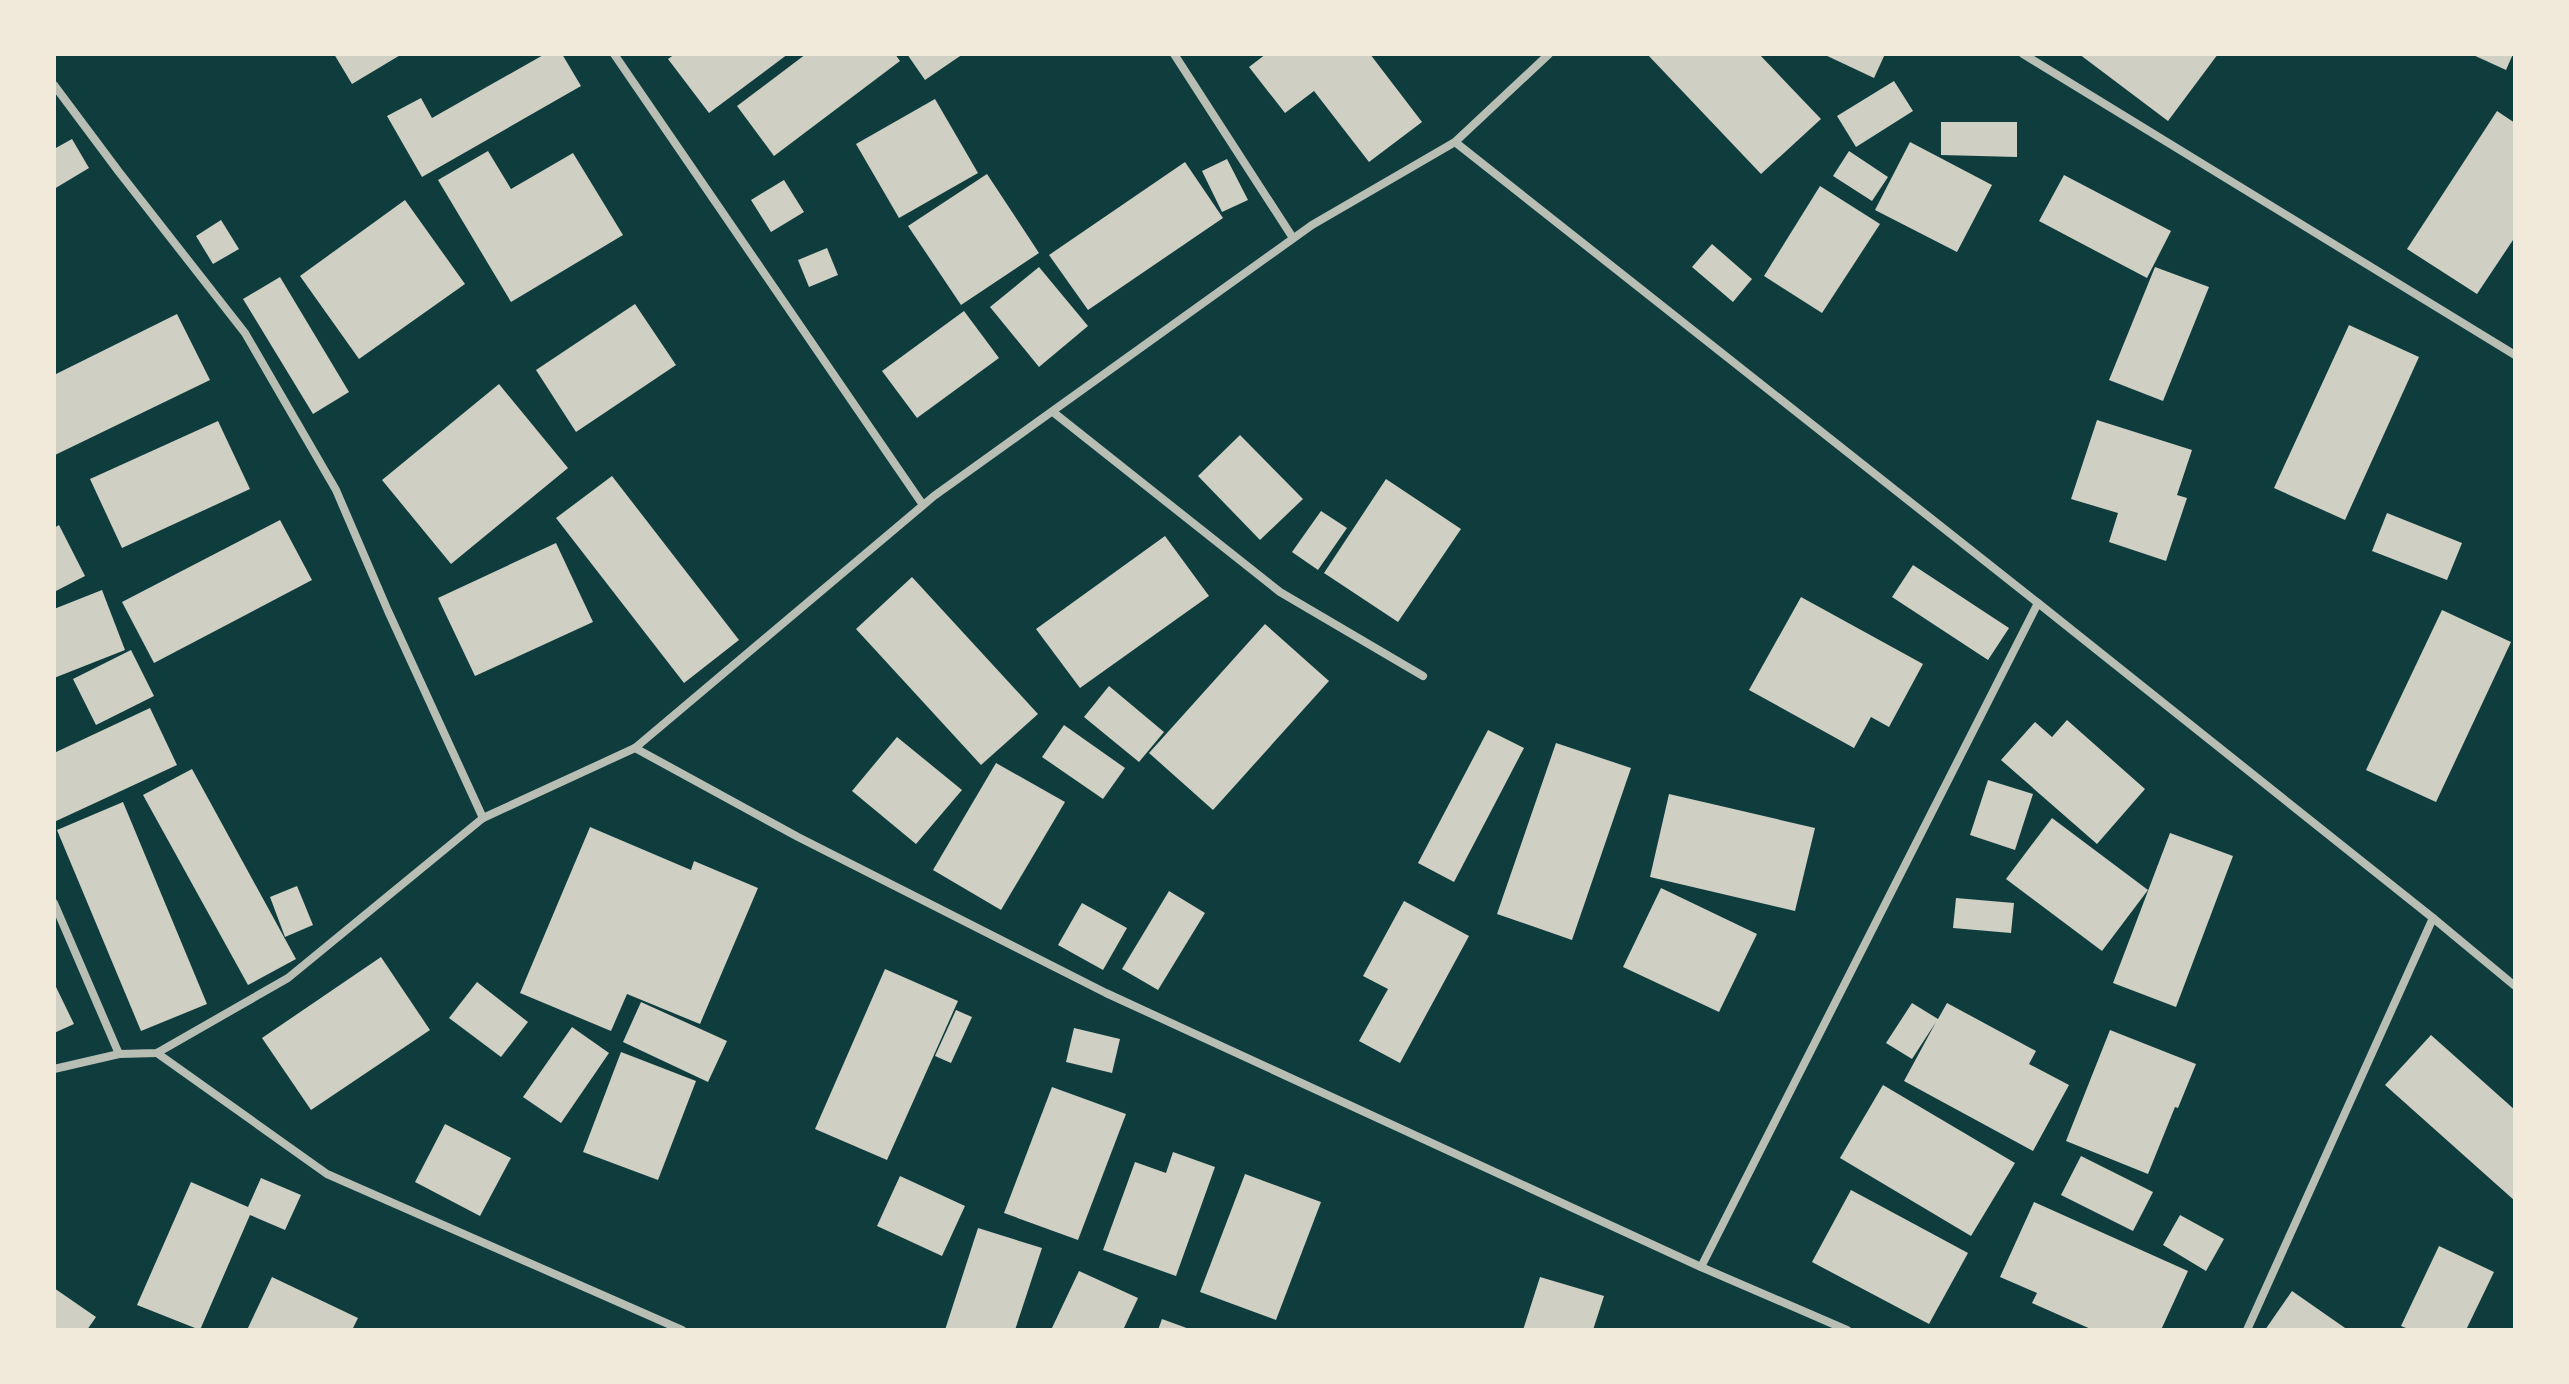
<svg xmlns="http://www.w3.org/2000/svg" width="2569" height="1384" viewBox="0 0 2569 1384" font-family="'Titillium Web',sans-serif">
<rect width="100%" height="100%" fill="#0f3d3e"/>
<g fill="#cfcfc3">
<polygon points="334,54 402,54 352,84"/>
<polygon points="545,54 562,54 581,86 422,177 387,116 421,98 432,118"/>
<polygon points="675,54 788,54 709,113 668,59"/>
<polygon points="806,54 895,54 900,61 774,156 737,106"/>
<polygon points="907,54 963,54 925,80"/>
<polygon points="1266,54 1370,54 1422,122 1369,162 1314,91 1285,113 1249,67"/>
<polygon points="1647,54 1759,54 1821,119 1761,174"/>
<polygon points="1823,54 1885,54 1874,78"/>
<polygon points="2079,54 2218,54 2168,121"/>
<polygon points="2471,54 2513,54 2506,70"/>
<polygon points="1894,81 1913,111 1856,147 1837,116"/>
<polygon points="935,99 978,173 899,218 856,144"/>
<polygon points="2497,111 2515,123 2515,237 2477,294 2407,249"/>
<polygon points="1941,122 2017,122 2017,157 1941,155"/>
<polygon points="72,139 89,168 54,189 54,149"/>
<polygon points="1910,142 1992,185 1957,252 1875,210"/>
<polygon points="488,151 511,189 573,153 623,235 511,302 438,180"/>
<polygon points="1849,151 1888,177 1872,201 1833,176"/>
<polygon points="1227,159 1248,200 1222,212 1202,171"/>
<polygon points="1185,162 1223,218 1088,310 1049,255"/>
<polygon points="987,174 1039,253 961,305 908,226"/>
<polygon points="2064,175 2171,231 2147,278 2039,221"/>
<polygon points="784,180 804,212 771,232 751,200"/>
<polygon points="1820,186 1880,224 1822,313 1764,276"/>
<polygon points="405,200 465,284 359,359 300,276"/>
<polygon points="221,220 239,249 213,264 196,236"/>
<polygon points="1712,244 1752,279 1733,302 1692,267"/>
<polygon points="827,248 838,275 809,287 798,260"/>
<polygon points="1039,267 1088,326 1039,367 990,307"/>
<polygon points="2155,267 2209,287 2163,401 2109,380"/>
<polygon points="280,277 349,392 313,414 243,299"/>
<polygon points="635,304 676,365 576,432 536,370"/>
<polygon points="964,311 999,358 917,418 882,371"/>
<polygon points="177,314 210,380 55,455 54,375"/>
<polygon points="2349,325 2419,357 2345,520 2274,488"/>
<polygon points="499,384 568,468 451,564 382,480"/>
<polygon points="2097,420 2192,450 2177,495 2187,498 2166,561 2109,542 2118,513 2071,499"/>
<polygon points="218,421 250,489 122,548 90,479"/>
<polygon points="1240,435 1303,499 1260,540 1198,476"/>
<polygon points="612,476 739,640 684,683 556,518"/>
<polygon points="1386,479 1461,529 1398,622 1324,573"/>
<polygon points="1321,511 1347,528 1318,570 1292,552"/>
<polygon points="2387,513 2462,543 2447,580 2372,551"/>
<polygon points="280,520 312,580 154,663 122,602"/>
<polygon points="59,525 85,576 54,592 54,528"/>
<polygon points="1165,536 1209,596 1080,688 1036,629"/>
<polygon points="556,543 593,622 475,676 438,598"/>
<polygon points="1913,565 2009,628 1988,660 1892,597"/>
<polygon points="912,577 1038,714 981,765 856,629"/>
<polygon points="102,590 125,650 54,678 54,609"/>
<polygon points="1801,597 1923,664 1889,727 1871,717 1854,748 1749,690"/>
<polygon points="2442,610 2511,642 2436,802 2366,770"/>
<polygon points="1265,624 1329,681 1213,810 1149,753"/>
<polygon points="131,650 154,696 96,725 73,679"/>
<polygon points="1109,686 1164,732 1139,762 1084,717"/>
<polygon points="150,708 177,765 54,822 54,753"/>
<polygon points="2067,720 2145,789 2097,844 2001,760 2035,722 2052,737"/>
<polygon points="1064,725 1125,768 1103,799 1042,757"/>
<polygon points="1488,730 1524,748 1454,882 1418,863"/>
<polygon points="897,737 962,790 916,844 852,791"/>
<polygon points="1556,743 1631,768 1572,940 1497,914"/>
<polygon points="996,763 1065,802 1001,910 933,870"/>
<polygon points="192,769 296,959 248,985 143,795"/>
<polygon points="1988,780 2033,794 2015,850 1970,835"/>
<polygon points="1669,794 1815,828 1795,911 1650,877"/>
<polygon points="123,802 207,1004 141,1031 57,830"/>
<polygon points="2052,818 2148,890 2102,951 2006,879"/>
<polygon points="590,827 691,870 694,861 758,888 700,1024 627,994 611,1031 520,993"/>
<polygon points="2170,833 2233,856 2176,1007 2113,983"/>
<polygon points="297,886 313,925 285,937 270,897"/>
<polygon points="1661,888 1757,934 1719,1012 1623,967"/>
<polygon points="1169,891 1205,913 1158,990 1122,969"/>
<polygon points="1956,898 2014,903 2011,933 1953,928"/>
<polygon points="1404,901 1469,936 1400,1063 1359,1041 1388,989 1363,976"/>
<polygon points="1082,903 1127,928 1103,970 1058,945"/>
<polygon points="381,957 430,1030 311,1110 262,1038"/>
<polygon points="885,969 958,1001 887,1160 815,1129"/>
<polygon points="477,982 528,1022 501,1057 449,1018"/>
<polygon points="56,987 74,1024 54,1033 54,988"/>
<polygon points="641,1002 727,1041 708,1082 623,1042"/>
<polygon points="1912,1003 1938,1019 1947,1003 2036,1051 2029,1064 2069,1085 2033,1151 1904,1081 1936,1022 1912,1059 1886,1043"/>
<polygon points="956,1010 972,1017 951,1063 935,1056"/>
<polygon points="572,1027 609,1053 561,1123 523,1097"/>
<polygon points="1074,1028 1120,1039 1112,1073 1066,1062"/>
<polygon points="2110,1030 2196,1064 2178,1108 2175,1107 2148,1174 2066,1141"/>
<polygon points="2431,1035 2515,1110 2515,1201 2385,1085"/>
<polygon points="621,1052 696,1081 658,1180 583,1152"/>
<polygon points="1883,1085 2015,1163 1971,1236 1840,1158"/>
<polygon points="1052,1087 1126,1114 1078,1240 1004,1213"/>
<polygon points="445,1124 511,1158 480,1216 415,1182"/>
<polygon points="1173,1152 1215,1167 1176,1276 1103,1250 1135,1162 1166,1173"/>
<polygon points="2081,1156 2153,1192 2133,1231 2061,1195"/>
<polygon points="1245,1174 1321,1202 1276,1320 1200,1292"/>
<polygon points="900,1176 965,1206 942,1256 877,1226"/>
<polygon points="261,1178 301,1195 285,1230 250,1215 200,1330 137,1305 191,1182 248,1207"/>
<polygon points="1851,1190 1968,1253 1929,1324 1812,1262"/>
<polygon points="2034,1202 2188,1271 2161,1330 2093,1330 2032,1303 2037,1293 2000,1277"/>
<polygon points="2180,1215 2224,1239 2206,1271 2163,1245"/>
<polygon points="978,1228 1042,1248 1015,1330 945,1330"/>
<polygon points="2439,1246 2494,1272 2466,1330 2411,1330 2401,1326"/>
<polygon points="1079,1271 1138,1298 1123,1330 1051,1330"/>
<polygon points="272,1277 358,1318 352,1330 247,1330"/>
<polygon points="1540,1277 1604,1296 1593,1330 1523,1330"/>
<polygon points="54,1288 96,1317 87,1330 54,1330"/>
<polygon points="2292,1291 2348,1330 2265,1330"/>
<polygon points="1162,1319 1192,1330 1158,1330"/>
</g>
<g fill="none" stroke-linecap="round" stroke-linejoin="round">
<g stroke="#b8beb3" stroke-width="8">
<polyline points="614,54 923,505"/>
<polyline points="1174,54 1293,238"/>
<polyline points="2023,54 2515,355"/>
<polyline points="54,85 119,172 245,333 336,490 388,611 483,818"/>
<polyline points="1455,142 2038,603 2433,918 2515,986"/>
<polyline points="1053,412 1280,592 1423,676"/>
<polyline points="635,748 798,837 1106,993 1701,1267 1847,1330"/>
<polyline points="54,903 119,1054"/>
<polyline points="157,1053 327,1174 682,1330"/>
<polyline points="54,1069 119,1054 157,1053 288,978 483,818 635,748 934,496 1312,225 1455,142 1549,54"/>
<polyline points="1701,1267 2038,603"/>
<polyline points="2247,1330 2433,918"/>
</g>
</g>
<rect width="2569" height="1384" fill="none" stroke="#f1e9da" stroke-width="112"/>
</svg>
